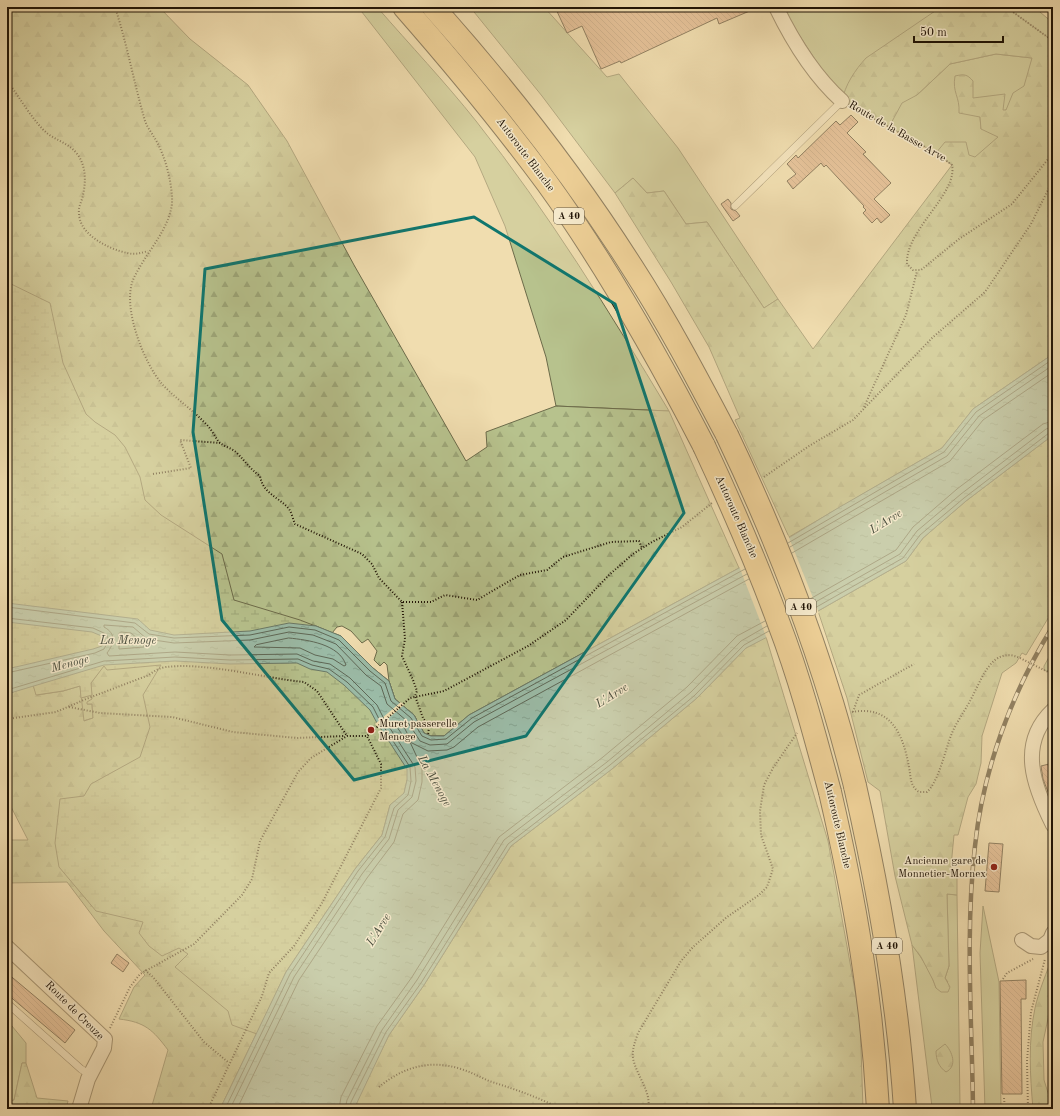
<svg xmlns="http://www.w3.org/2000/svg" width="1060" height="1116" viewBox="0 0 1060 1116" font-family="'Old Standard TT',serif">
<defs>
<pattern id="forest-firs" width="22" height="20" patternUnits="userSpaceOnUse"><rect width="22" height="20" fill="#b7c28d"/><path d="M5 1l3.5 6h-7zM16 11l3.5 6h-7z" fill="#9da678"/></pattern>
<pattern id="wetland-marsh" width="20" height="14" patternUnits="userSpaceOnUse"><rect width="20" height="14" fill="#b7c28d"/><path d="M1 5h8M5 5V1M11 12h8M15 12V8" fill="none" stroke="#9da678"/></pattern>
<pattern id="water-ripples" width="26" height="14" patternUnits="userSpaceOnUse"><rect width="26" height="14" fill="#9bbca8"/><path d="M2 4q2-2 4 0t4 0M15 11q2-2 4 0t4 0" fill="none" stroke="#85a18f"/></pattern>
<pattern id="building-back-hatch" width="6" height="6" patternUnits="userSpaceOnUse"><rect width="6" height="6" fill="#d8a27f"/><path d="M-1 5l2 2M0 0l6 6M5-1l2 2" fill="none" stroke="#af8366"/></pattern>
</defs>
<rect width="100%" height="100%" fill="#f0ddaf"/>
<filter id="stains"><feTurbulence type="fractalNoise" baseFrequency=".005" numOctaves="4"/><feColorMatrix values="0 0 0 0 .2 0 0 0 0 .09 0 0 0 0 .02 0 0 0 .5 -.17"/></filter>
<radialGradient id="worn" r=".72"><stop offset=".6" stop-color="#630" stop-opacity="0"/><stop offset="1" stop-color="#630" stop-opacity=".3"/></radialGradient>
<g fill="#b7c28d" stroke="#6c6b4a" fill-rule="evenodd">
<path d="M358 7H377C410 45 445 82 476 121 548 212 609 311 669 411L556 406 546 357 505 226 475 157Z"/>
<polygon points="470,7 544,7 607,77 619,74 678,148 778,299 764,308 707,222 686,224 664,191 647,193 633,178 615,193 542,96"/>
<path d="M781 7H941L932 14 917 95 950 64 996 54 1032 58 1011 11 1006 7H1034L1053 23V123L1000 190 952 165 936 153 842 101ZM1006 110 981 129 980 117Z"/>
<polygon points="92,695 92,699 87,704 92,704 93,718 83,721 81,698"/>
<path d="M947 894 957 895 960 1106 932 1107 912 945C922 958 931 972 936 988L948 982 945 978 949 966Z"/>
<polygon points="983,906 999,982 1001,1109 985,1109 980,953"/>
<polygon points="7,1020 26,1043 26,1063 22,1063 14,1100 7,1102"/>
</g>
<g fill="url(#forest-firs)" stroke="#6c6b4a">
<polygon points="7,7 159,7 190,39 248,85 287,141 354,265 466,461 487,447 486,432 556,406 669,411 739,568 469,715 444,736 431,736 424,733 414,715 395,699 389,681 387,665 384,662 380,666 374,660 377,651 368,639 362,643 351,631 342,626 337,627 332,633 316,626 7,603"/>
<path d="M941 7H1006L1053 41V354L973 409 942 448 789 537 735 420 740 418 709 347 671 282 615 193 633 178 647 193 664 191 686 224 707 222 764 308 778 299 813 349 952 165 936 153 945 142H966L969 155 975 157 998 137 981 129 980 117 959 113C960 96 952 93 955 76 964 74 967 74 973 81V98L1005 94 1003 110H1006L1013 93 1024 86 1032 58 996 54 950 64 917 95 902 103 889 127 842 101C845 85 855 70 866 58Z"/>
<polygon points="1053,435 1053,610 1026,655 1022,653 1016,663 1002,673 982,736 981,763 976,784 968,797 958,835 954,835 950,877 957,878 957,895 947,894 949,966 945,978 950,987 948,992 941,992 936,988 933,980 921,957 912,945 895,876 880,791 868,782 847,698 818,611 906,561 923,538 966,501"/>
<polygon points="766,637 828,841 860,1018 863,1109 354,1109 355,1104 389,1035 424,985 511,846 612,769 697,698 746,648"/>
<polygon points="1053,650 1053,674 1044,670 1044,666"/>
<path d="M175 661 407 769 382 835 355 869 286 972 220 1109H151L168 1050C153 1030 145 1022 119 1019L134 987 145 975 104 931 67 882 7 883V840H28L7 799V694L33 685 37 695 63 691 80 686 84 721 93 718 92 704H87V702L92 699 91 683 104 665Z"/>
<path d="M1053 955V995L1043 1042 1044 1080 1053 1109H1033C1030 1075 1028 1041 1035 1008 1039 990 1047 972 1053 955Z"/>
<path d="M945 1044C952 1051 958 1066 946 1072 939 1067 936 1060 936 1051Z"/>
<polygon points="22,1063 26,1063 37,1098 68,1101 66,1109 7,1109 7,1102 14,1100"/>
</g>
<polygon fill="url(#wetland-marsh)" stroke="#6c6b4a" points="7,282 50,303 63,363 86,414 95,422 115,435 125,447 140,477 145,500 161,515 222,554 234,600 300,620 341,636 373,668 389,681 395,699 414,715 424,733 431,736 445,736 407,780 404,794 390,805 382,835 355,869 286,972 257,1034 232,1025 228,1011 175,967 188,954 179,948 162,956 149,946 139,933 143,922 96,911 59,867 55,843 60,799 84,796 91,784 140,757 150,727 143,695 161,665 107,670 104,666 91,683 92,695 81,698 80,686 63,691 36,695 33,685 7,694"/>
<polygon fill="url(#water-ripples)" stroke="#6a7967" points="1053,354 1053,435 966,501 923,538 906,561 818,611 746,648 697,698 612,769 511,846 424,985 389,1035 354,1109 220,1109 286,972 355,869 382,835 390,805 404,793 407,780 407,769 377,723 370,710 344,685 327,672 310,669 297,663 230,664 175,661 104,665 7,694 7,669 93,649 102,646 105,641 104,637 92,632 7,622 7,603 138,619 150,630 174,635 250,631 289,623 316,626 341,636 373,668 389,681 395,699 414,715 424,733 431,736 444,736 469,715 739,568 838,508 942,448 973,409"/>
<g fill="#f0ddaf">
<polygon points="788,535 819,613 767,639 739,566"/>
<polygon points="401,702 404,705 378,727 375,724"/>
</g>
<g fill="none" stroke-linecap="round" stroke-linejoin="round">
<g stroke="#5e6857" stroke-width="1">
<polyline points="788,543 944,452 976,412 1053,359"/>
<polyline points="790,547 947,456 979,416 1053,365"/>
<polyline points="792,553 950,461 983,420 1053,372"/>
<polyline points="810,599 896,550 913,527 957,489 1043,424 1053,421"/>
<polyline points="812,604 900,554 917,531 961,494 1046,429 1053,427"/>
<polyline points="7,607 135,623 149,634 174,638 250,635 289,627 315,630 339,640 370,671 385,683 391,701 411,718 422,736 431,740 446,739 472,718 745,569"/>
<polyline points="813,609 903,558 920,535 964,498 1049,433 1053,432"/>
<polyline points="7,618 93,628 106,634 109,640 104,649 95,653 7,673"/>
<polygon points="121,632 131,633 144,644 144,647 119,649 119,634"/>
<path d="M289 638C308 640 339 644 346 665L344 666 333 659 315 655 300 648 254 647 256 645Z"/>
<polyline points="7,690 104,661 175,657 230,660 298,659 312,665 329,669 347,682 373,707 380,721 410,767 411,781 408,795 394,808 385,837 358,871 290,974 225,1109"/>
<polygon points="397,723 403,725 410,739 409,741 407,741 396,726"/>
<path d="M230 1109 294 977 362 874 389 839 398 810 412 797 416 781 415 767 384 719 377 705 350 678 330 664 313 661 297 654 230 655 175 652 109 656 107 653C114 644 117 634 104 627V625L133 627 147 639 174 643 250 640 289 632 313 635 336 644 366 675 381 686 387 704 407 721 420 741 430 745 447 744 474 722 747 574"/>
<polyline points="237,1109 299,980 367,878 394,842 403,814 418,800 422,782 422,768 410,742 428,751 447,750 454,747 478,727 749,579"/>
<polyline points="339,1109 341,1097 377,1026 412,977 499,837 603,757 687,687 737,636 765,621"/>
<polyline points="345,1109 347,1100 382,1030 417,980 504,840 607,762 691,692 741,641 767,626"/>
<polyline points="350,1109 351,1102 386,1032 421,983 508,844 610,765 694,696 744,645 769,631"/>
</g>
</g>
<g fill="url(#building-back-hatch)" stroke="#201406">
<polygon points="555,7 759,7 719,24 717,18 621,63 620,61 601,69 582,26 567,33"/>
<polygon points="851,115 858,122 847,133 866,152 863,154 891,183 874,199 890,215 881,223 877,218 872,223 863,213 866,210 863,207 864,206 826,165 824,167 821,163 793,189 787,181 796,174 787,164 796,155 798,158 836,121 840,125"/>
<polygon points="728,199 731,203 731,209 736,211 740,216 733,221 721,204"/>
<polygon points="1053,763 1053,805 1043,779 1041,766"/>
<polygon points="989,843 1003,844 999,892 985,891"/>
<polygon points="117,954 129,963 123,972 111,963"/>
<polygon points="7,973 75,1030 65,1043 7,994"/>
<polygon points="1026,980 1026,999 1021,999 1022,1094 1002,1094 1000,981"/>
</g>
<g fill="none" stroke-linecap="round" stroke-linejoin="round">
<defs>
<g id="service">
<polyline points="735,206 842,101"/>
<polyline points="7,1003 81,1069 90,1075"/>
</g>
<g id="minor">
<path d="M776 7C792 40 814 76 842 101"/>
<path d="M1053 710C1017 744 1034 787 1053 825"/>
<polyline points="1022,940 1031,946 1041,947 1050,940 1053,933"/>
<polyline points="7,947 105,1039 104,1048 88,1079 79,1109"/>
</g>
<g id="motorway">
<path d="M404 7C454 64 502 122 547 183 607 266 657 355 704 446"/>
<path d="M433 7C506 89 573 174 632 267 667 321 697 378 727 435"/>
<path d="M855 786C879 892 898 1000 905 1109"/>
<path d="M830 792C855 900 872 999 878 1109"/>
</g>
</defs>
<use href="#service" stroke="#544630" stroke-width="8"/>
<use href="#minor" stroke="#544630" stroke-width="16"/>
<use href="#motorway" stroke="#201406" stroke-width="24"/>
<g stroke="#201406" stroke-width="2" stroke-dasharray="1 2" stroke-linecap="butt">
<path d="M115 7C127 44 134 83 145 121 148 129 154 136 158 144 166 160 171 180 172 197 174 226 144 254 133 280 122 308 144 363 162 384 176 399 193 410 207 425 212 430 215 437 219 442 224 447 232 448 237 453 246 462 249 468 260 476 263 494 279 497 289 509 292 513 293 520 295 524L362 554 372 564 379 578 402 602H431L445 595 477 600 520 575 547 570 563 557 611 542 639 541 642 548"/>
<polyline points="1006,7 1053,41"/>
<path d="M7 81C19 96 34 123 48 134 58 141 70 144 78 155 86 167 86 181 83 195 82 201 78 207 79 213 79 235 109 249 127 253 135 255 141 253 148 251"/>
<path d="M853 107 936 153 952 165C958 194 905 230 907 264L913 270H921L959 239 1012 204 1053 153"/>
<polyline points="864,407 906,315 917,271"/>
<polyline points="153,474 191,468 180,440 220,443"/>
<polyline points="764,477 809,446 853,420 932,338 985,292 1031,224 1053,180"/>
<polyline points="402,602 405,639 402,656 413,680 417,691 415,696 423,718 429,727 428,735"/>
<polyline points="1044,670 1053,674"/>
<polyline points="69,707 100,713 172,717 233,732 297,738 344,736"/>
<path d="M852 712C891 705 903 734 909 767 911 778 910 786 919 792H927C939 781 945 750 952 733 957 721 965 711 971 699 982 679 992 645 1020 658"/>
<polyline points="853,712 859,695 914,664"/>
<path d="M7 719 56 712 86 699 149 675C154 671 159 668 166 667 206 662 263 678 304 682L317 691 347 736"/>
<polyline points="145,970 153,977 204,1042 229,1063"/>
<polyline points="1003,979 1007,973 1033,959"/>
<polyline points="110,1028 130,987 140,974 194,944 242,895 252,879 260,841 298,772 311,758 347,736 367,736 410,698 444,691 528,646 566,620 609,575 633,554 652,542 682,527 712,503"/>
<path d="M379 1087C403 1067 430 1059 461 1069 471 1072 480 1077 489 1081 514 1089 538 1097 561 1109"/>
<polyline points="1004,1098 1005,1109"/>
<polyline points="208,1109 262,996 269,973 294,946 322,903 381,788 381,764 367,736"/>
<path d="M648 1109C652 1092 636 1075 633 1058 632 1049 635 1042 638 1033L681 961 693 947 727 917 759 895 767 887 773 869 761 835 760 811 764 785 773 768 797 733"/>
<polyline points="1028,1109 1027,1061 1031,1012 1045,959"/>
</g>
<use href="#service" stroke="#f5e9cb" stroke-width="7"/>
<use href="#minor" stroke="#f5e9cb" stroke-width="14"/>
<use href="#motorway" stroke="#e8be78" stroke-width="22"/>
<defs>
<path id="rail" d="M973 1109C972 1022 965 933 975 846 983 769 1012 692 1053 626"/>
</defs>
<use href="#rail" stroke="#201406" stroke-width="4.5"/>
<use href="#rail" stroke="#f5e9cb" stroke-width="3" stroke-dasharray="9" stroke-linecap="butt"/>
<defs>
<g id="motorway-bridge">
<path d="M727 435C781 548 825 664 855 786"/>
<path d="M704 446C731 504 757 563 779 624 800 679 815 736 830 792"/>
</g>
</defs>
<use href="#motorway-bridge" stroke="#201406" stroke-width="24" stroke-linecap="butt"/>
<polyline stroke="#201406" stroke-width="2" stroke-dasharray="1 2" stroke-linecap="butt" points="1020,658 1044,670"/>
<use href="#motorway-bridge" stroke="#e8be78" stroke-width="22"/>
</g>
<path d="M0 0H1060V1116H0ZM474 217 615 304 684 513 526 736 354 780 222 620 193 432 205 269Z" fill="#f0ddaf" fill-opacity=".55" fill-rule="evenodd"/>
<path fill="none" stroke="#0f766e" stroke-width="3" stroke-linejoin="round" d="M474 217 615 304 684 513 526 736 354 780 222 620 193 432 205 269Z"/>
<g fill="#8f2418" stroke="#f5e9cb" stroke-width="1.5">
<circle cx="371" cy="730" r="4"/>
<circle cx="994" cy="867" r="4"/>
</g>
<g text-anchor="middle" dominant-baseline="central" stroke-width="3" stroke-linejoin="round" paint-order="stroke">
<g fill="#f5e9cb" stroke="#605441" stroke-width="1">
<rect x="554" y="208" width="30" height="16" rx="3"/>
<rect x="786" y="599" width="30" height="16" rx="3"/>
<rect x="872" y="938" width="30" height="16" rx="3"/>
</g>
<g font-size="10" font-weight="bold" fill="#201406">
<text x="569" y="216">A 40</text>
<text x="801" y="607">A 40</text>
<text x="887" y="946">A 40</text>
</g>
<g font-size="11" fill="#201406" stroke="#f5e9cb">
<text transform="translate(897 132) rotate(30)">Route de la Basse Arve</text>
<text transform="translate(525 155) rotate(53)">Autoroute Blanche</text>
<text transform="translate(736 517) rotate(66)">Autoroute Blanche</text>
<text transform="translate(837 825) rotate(77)">Autoroute Blanche</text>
<text transform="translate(74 1011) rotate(45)">Route de Creuze</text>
</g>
<g font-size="11" fill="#201406" stroke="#f5e9cb" text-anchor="start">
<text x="379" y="724">Muret passerelle<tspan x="379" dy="13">Menoge</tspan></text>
<text x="986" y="861" text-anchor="end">Ancienne gare de<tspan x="986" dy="13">Monnetier-Mornex</tspan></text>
</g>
<g font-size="12" font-style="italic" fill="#4b4f3f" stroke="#f5e9cb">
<text transform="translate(886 522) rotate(-32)">L'Arve</text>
<text x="128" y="641">La Menoge</text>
<text transform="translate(70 664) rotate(-15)">Menoge</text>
<text transform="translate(612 696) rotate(-32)">L'Arve</text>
<text transform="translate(434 781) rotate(61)">La Menoge</text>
<text transform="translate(379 930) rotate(-58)">L'Arve</text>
</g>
</g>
<rect width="1060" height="1116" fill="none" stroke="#f0ddaf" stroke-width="24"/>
<rect x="8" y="8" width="1044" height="1100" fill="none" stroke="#201406" stroke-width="2"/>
<rect x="12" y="12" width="1036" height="1092" fill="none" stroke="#201406"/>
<path d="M914 36v6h89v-6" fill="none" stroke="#201406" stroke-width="2"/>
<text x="920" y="36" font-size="12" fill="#201406" stroke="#f5e9cb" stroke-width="3" paint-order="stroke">50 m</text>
<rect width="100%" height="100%" filter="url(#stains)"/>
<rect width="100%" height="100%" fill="url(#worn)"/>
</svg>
